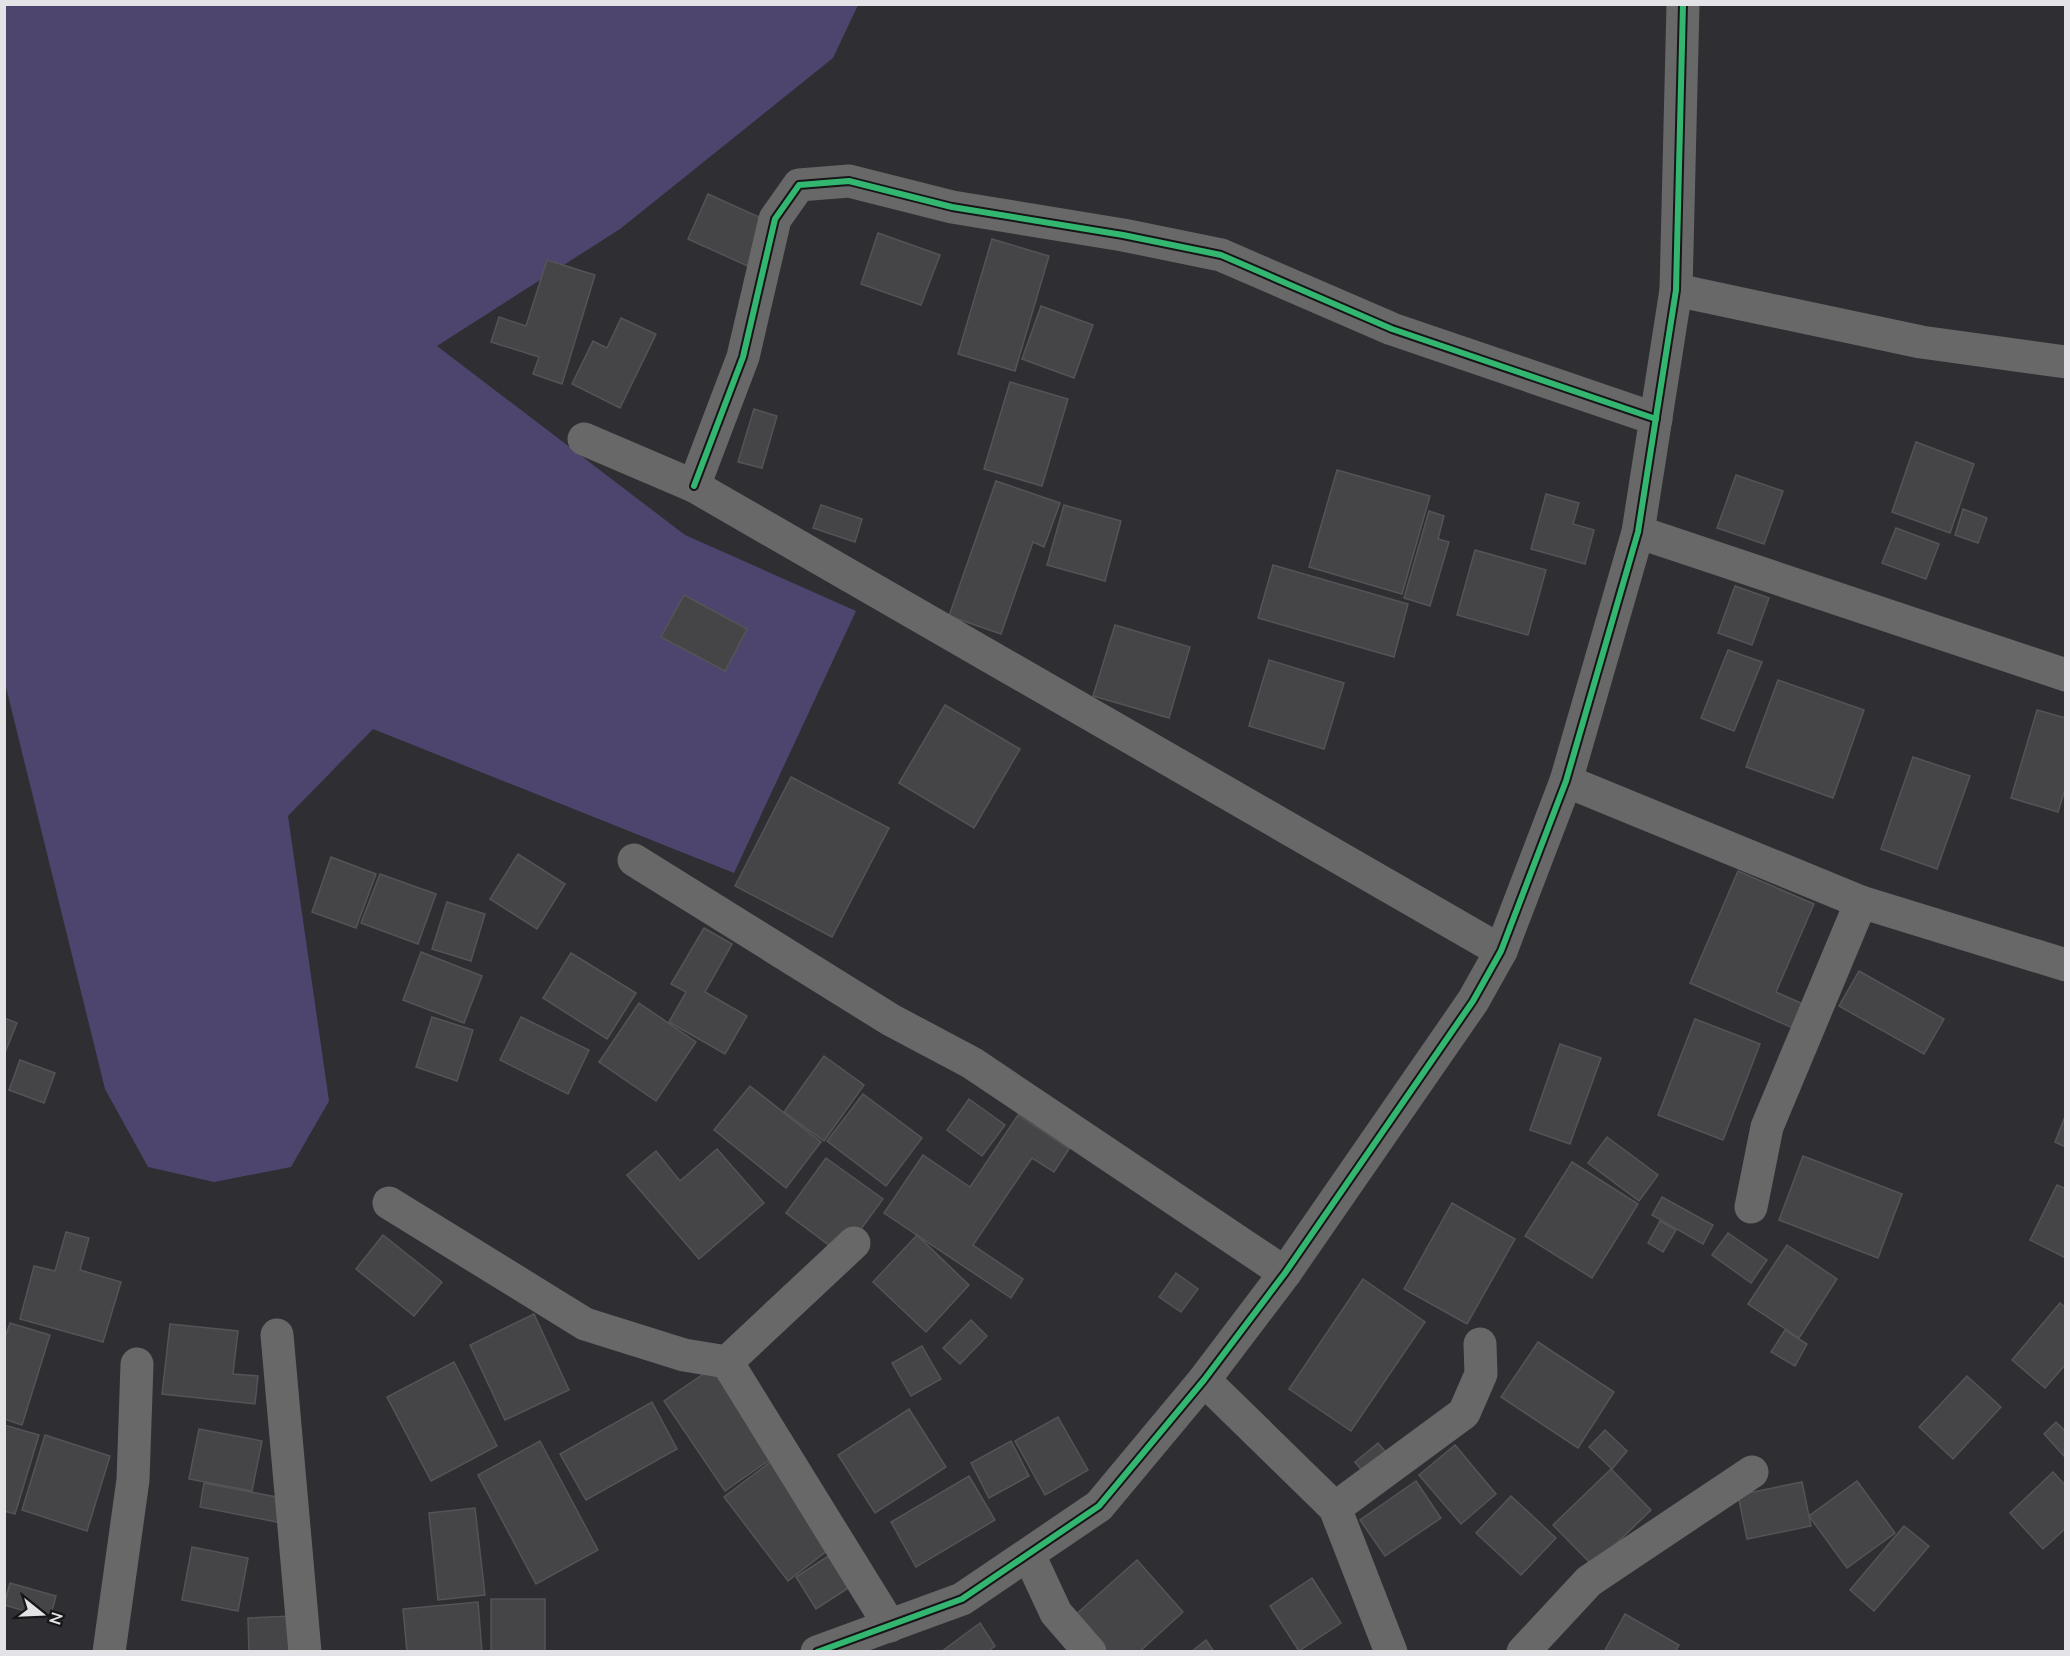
<svg xmlns="http://www.w3.org/2000/svg" width="2070" height="1656" viewBox="0 0 2070 1656" font-family="'Nunito Sans',sans-serif">
<rect width="100%" height="100%" fill="#2f2e32"/>
<polygon fill="#4e456f" points="4,5 858,5 833,58 620,229 437,346 685,535 856,611 734,873 373,729 288,816 329,1101 291,1167 214,1182 148,1167 105,1089 5,683"/>
<g fill="#454548" stroke="#545457" stroke-width="1.5">
<polygon points="708,194 770,222 750,267 688,239"/>
<polygon points="878,233 940,255 921,305 861,284"/>
<polygon points="992,239 1049,256 1015,371 958,354"/>
<polygon points="547,260 595,275 562,384 533,374 539,357 491,342 499,317 526,326"/>
<polygon points="1041,306 1093,325 1074,378 1022,359"/>
<polygon points="621,318 656,334 620,408 572,384 593,341 607,348"/>
<polygon points="1010,382 1068,399 1042,486 984,469"/>
<polygon points="754,409 777,416 762,468 738,462"/>
<polygon points="1916,442 1974,464 1950,533 1892,512"/>
<polygon points="1337,470 1430,496 1402,594 1309,567"/>
<polygon points="1736,475 1783,491 1764,544 1717,528"/>
<polygon points="996,481 1060,503 1044,547 1033,542 1001,634 949,616"/>
<polygon points="1546,494 1579,503 1573,524 1594,530 1585,564 1531,549"/>
<polygon points="821,505 862,519 855,542 813,528"/>
<polygon points="1064,505 1121,521 1105,581 1047,565"/>
<polygon points="1963,509 1987,518 1978,543 1955,535"/>
<polygon points="1429,511 1444,516 1438,539 1449,542 1430,606 1404,598"/>
<polygon points="1896,528 1939,544 1926,579 1882,563"/>
<polygon points="1475,550 1546,570 1528,635 1457,615"/>
<polygon points="1273,565 1408,604 1394,657 1258,618"/>
<polygon points="1735,586 1769,598 1752,645 1718,633"/>
<polygon points="684,595 747,629 725,671 661,637"/>
<polygon points="1115,625 1190,647 1169,718 1093,696"/>
<polygon points="1728,650 1762,662 1734,731 1701,718"/>
<polygon points="1269,660 1344,683 1324,749 1249,726"/>
<polygon points="1778,680 1864,710 1833,798 1746,767"/>
<polygon points="945,705 1020,749 974,828 899,783"/>
<polygon points="2037,710 2066,718 2066,786 2058,812 2011,798"/>
<polygon points="1913,757 1970,776 1937,869 1881,849"/>
<polygon points="791,777 889,828 832,937 735,886"/>
<polygon points="518,854 565,884 537,929 490,899"/>
<polygon points="331,857 376,874 356,928 312,912"/>
<polygon points="1738,871 1814,904 1776,992 1803,1004 1793,1028 1690,983"/>
<polygon points="380,874 436,894 418,944 361,923"/>
<polygon points="447,902 485,914 471,961 432,949"/>
<polygon points="704,928 732,944 705,992 747,1016 725,1054 669,1022 686,992 671,984"/>
<polygon points="421,952 482,976 464,1023 403,1000"/>
<polygon points="571,953 636,993 607,1039 543,998"/>
<polygon points="1859,971 1944,1019 1924,1054 1839,1006"/>
<polygon points="639,1003 696,1042 656,1101 599,1062"/>
<polygon points="432,1017 473,1030 457,1081 416,1067"/>
<polygon points="521,1017 589,1050 568,1094 500,1060"/>
<polygon points="4,1018 17,1023 4,1055"/>
<polygon points="1695,1019 1760,1044 1723,1140 1658,1115"/>
<polygon points="1560,1044 1601,1058 1570,1144 1530,1130"/>
<polygon points="824,1056 864,1085 824,1141 784,1112"/>
<polygon points="20,1060 55,1073 44,1103 9,1090"/>
<polygon points="750,1086 821,1142 786,1188 714,1130"/>
<polygon points="863,1094 922,1138 886,1186 827,1141"/>
<polygon points="969,1099 1005,1125 982,1156 947,1130"/>
<polygon points="2066,1114 2066,1147 2055,1142"/>
<polygon points="1018,1115 1069,1149 1054,1172 1032,1158 973,1245 1023,1279 1011,1298 884,1213 923,1155 970,1187"/>
<polygon points="1607,1137 1658,1175 1639,1201 1588,1163"/>
<polygon points="717,1149 764,1203 699,1259 627,1175 656,1151 680,1181"/>
<polygon points="1803,1156 1902,1194 1878,1258 1779,1220"/>
<polygon points="826,1158 883,1199 842,1255 786,1213"/>
<polygon points="1572,1162 1638,1204 1592,1278 1525,1236"/>
<polygon points="2057,1185 2066,1189 2066,1258 2030,1240"/>
<polygon points="1662,1197 1713,1225 1703,1244 1652,1215"/>
<polygon points="1452,1203 1515,1239 1467,1324 1404,1289"/>
<polygon points="1660,1221 1676,1230 1663,1252 1648,1243"/>
<polygon points="66,1232 89,1238 80,1270 121,1282 103,1342 20,1319 34,1266 55,1271"/>
<polygon points="1728,1233 1767,1260 1751,1283 1712,1255"/>
<polygon points="383,1235 442,1282 414,1316 356,1269"/>
<polygon points="917,1235 969,1285 926,1332 873,1282"/>
<polygon points="1787,1245 1837,1279 1799,1338 1748,1304"/>
<polygon points="1176,1273 1198,1289 1181,1312 1159,1297"/>
<polygon points="1363,1279 1425,1322 1351,1431 1289,1389"/>
<polygon points="2060,1303 2066,1308 2066,1364 2045,1388 2012,1360"/>
<polygon points="534,1314 569,1390 505,1420 470,1345"/>
<polygon points="971,1320 987,1336 960,1364 943,1348"/>
<polygon points="10,1323 50,1335 22,1425 4,1419 4,1340"/>
<polygon points="170,1324 238,1331 233,1374 258,1376 255,1404 162,1394"/>
<polygon points="1785,1330 1807,1344 1795,1366 1771,1352"/>
<polygon points="1538,1342 1614,1392 1578,1448 1501,1397"/>
<polygon points="922,1346 941,1379 911,1396 892,1363"/>
<polygon points="454,1362 497,1446 431,1481 387,1397"/>
<polygon points="715,1366 775,1456 725,1491 664,1401"/>
<polygon points="1967,1376 2001,1407 1953,1459 1919,1427"/>
<polygon points="652,1402 677,1449 586,1500 560,1454"/>
<polygon points="909,1409 946,1467 875,1513 838,1455"/>
<polygon points="1058,1417 1088,1470 1045,1495 1015,1441"/>
<polygon points="2056,1422 2066,1432 2064,1456 2044,1434"/>
<polygon points="4,1425 39,1435 15,1514 4,1511"/>
<polygon points="199,1429 262,1441 252,1491 189,1479"/>
<polygon points="1605,1430 1627,1451 1612,1469 1589,1447"/>
<polygon points="45,1435 110,1456 87,1531 22,1510"/>
<polygon points="540,1441 598,1550 536,1584 478,1475"/>
<polygon points="1011,1441 1029,1476 989,1498 971,1463"/>
<polygon points="1378,1443 1394,1462 1371,1481 1355,1462"/>
<polygon points="1455,1445 1496,1494 1461,1524 1419,1475"/>
<polygon points="774,1459 837,1543 788,1581 724,1497"/>
<polygon points="1611,1469 1651,1510 1593,1566 1553,1525"/>
<polygon points="2053,1472 2066,1486 2066,1528 2043,1549 2010,1513"/>
<polygon points="969,1476 995,1520 916,1567 891,1522"/>
<polygon points="1416,1481 1441,1518 1385,1556 1360,1520"/>
<polygon points="1857,1481 1895,1533 1847,1568 1809,1516"/>
<polygon points="1802,1482 1811,1526 1747,1539 1738,1495"/>
<polygon points="204,1483 287,1499 282,1523 200,1507"/>
<polygon points="1511,1496 1556,1538 1521,1575 1476,1533"/>
<polygon points="475,1508 485,1595 438,1600 429,1513"/>
<polygon points="1904,1526 1929,1546 1874,1611 1850,1590"/>
<polygon points="192,1547 248,1558 238,1611 182,1600"/>
<polygon points="836,1551 856,1583 816,1609 796,1577"/>
<polygon points="1137,1560 1183,1612 1139,1652 1104,1652 1073,1617"/>
<polygon points="1312,1578 1341,1623 1299,1651 1270,1606"/>
<polygon points="10,1583 56,1596 50,1618 4,1605"/>
<rect x="491" y="1599" width="54" height="53"/>
<polygon points="478,1602 482,1652 407,1652 403,1609"/>
<polygon points="1625,1614 1679,1645 1675,1652 1604,1652"/>
<polygon points="313,1615 314,1652 249,1652 248,1618"/>
<polygon points="980,1623 995,1646 987,1652 941,1652"/>
<polygon points="1206,1640 1214,1652 1191,1652"/>
</g>
<g fill="none" stroke-linecap="round" stroke-linejoin="round">
<g stroke="#686869" stroke-width="33">
<polyline points="1676,290 1921,342 2066,362"/>
<polyline points="584,439 694,486 1501,951"/>
<polyline points="694,486 743,357 775,219 799,185 849,181 952,207 1123,235 1221,255 1392,329 1656,419"/>
<polyline points="1638,532 2066,675"/>
<polyline points="1566,781 1861,902 2066,965"/>
<polyline points="634,860 891,1020 972,1063 1285,1273"/>
<polyline points="389,1203 585,1324 684,1355 727,1362 890,1626"/>
<polyline points="1751,1207 1767,1127 1861,902"/>
<polyline points="277,1335 305,1652"/>
<polyline points="727,1362 854,1243"/>
<polyline points="1204,1380 1335,1508 1391,1652"/>
<polyline points="1335,1508 1464,1413 1481,1374 1480,1344"/>
<polyline points="1029,1555 1056,1613 1090,1652"/>
<polyline points="109,1652 133,1480 137,1364"/>
<polyline points="1523,1652 1589,1581 1752,1472"/>
</g>
<polyline stroke="#686869" stroke-width="33" points="817,1652 962,1599 1099,1506 1204,1380 1285,1273 1473,1001 1501,951 1566,781 1638,532 1676,290 1683,4"/>
<defs>
<g id="cycleway">
<polyline points="694,486 743,357 775,219 799,185 849,181 952,207 1123,235 1221,255 1392,329 1656,419"/>
<polyline points="817,1652 962,1599 1099,1506 1204,1380 1285,1273 1473,1001 1501,951 1566,781 1638,532 1676,290 1683,4"/>
</g>
</defs>
<use href="#cycleway" stroke="#161618" stroke-width="10"/>
<use href="#cycleway" stroke="#33b770" stroke-width="6"/>
</g>
<rect width="2070" height="1656" fill="none" stroke="#e3e3e7" stroke-width="12"/>
<g transform="translate(42 1614) rotate(108)" stroke="#161618" stroke-width="4.5" paint-order="stroke">
<path d="M0-4.5L10 22L0 15L-10 22Z" fill="#e3e3e7"/>
<text y="-9" font-size="16" font-weight="bold" text-anchor="middle" fill="#e3e3e7">N</text>
</g>
</svg>
